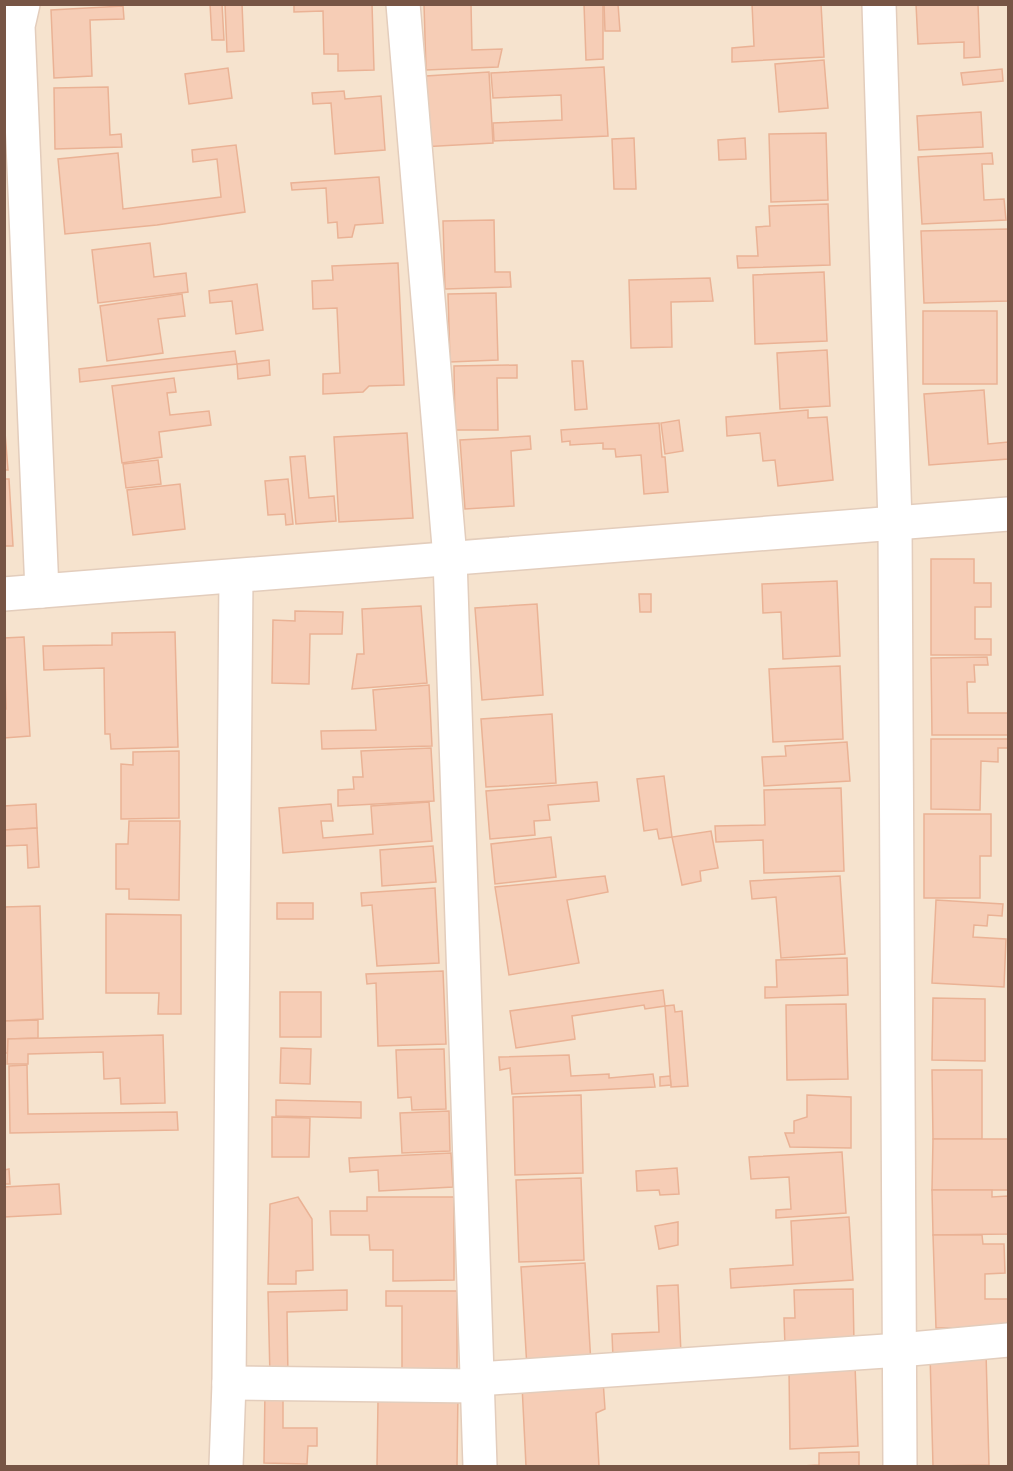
<svg xmlns="http://www.w3.org/2000/svg" width="1013" height="1471" viewBox="0 0 1013 1471" font-family="'Sofia Sans Condensed',sans-serif">
<rect width="100%" height="100%" fill="#fef1e1"/>
<rect fill="#f6e3ce" x="5" y="5" width="1003" height="1461"/>
<g fill="#f6cdb6" stroke="#eab295" stroke-width="1.5">
<polygon points="210,4 222,4 224,40 212,40"/>
<polygon points="225,4 242,4 244,51 227,52"/>
<polygon points="294,4 372,4 374,70 338,71 338,54 324,54 323,11 294,12"/>
<polygon points="424,4 471,4 472,50 502,49 498,67 426,70"/>
<polygon points="584,4 603,4 603,59 586,60"/>
<polygon points="604,4 618,4 620,31 605,31"/>
<polygon points="752,4 821,4 824,57 732,62 732,48 754,46"/>
<polygon points="916,4 978,4 980,57 964,58 964,42 918,44"/>
<polygon points="123,6 124,19 90,20 92,76 54,78 51,10"/>
<polygon points="824,60 828,108 779,112 775,64"/>
<polygon points="604,67 608,136 494,141 493,123 562,120 561,95 493,98 491,73"/>
<polygon points="228,68 232,98 189,104 185,74"/>
<polygon points="1002,69 1003,81 963,85 961,73"/>
<polygon points="489,72 493,143 421,147 426,76"/>
<polygon points="108,87 110,135 121,134 122,147 55,149 54,88"/>
<polygon points="344,91 345,99 381,96 385,150 335,154 331,103 313,104 312,93"/>
<polygon points="981,112 983,147 919,150 917,116"/>
<polygon points="826,133 828,200 771,202 769,134"/>
<polygon points="634,138 636,189 614,189 612,139"/>
<polygon points="745,138 746,159 719,160 718,140"/>
<polygon points="236,145 245,212 157,225 65,234 58,159 118,153 123,209 221,197 217,159 193,162 192,150"/>
<polygon points="992,153 993,164 982,164 984,200 1004,199 1006,220 922,224 918,157"/>
<polygon points="379,177 383,223 355,225 352,237 338,238 337,222 328,223 326,188 292,190 291,183"/>
<polygon points="828,204 830,265 738,268 737,256 758,256 756,227 770,226 769,206"/>
<polygon points="494,220 495,272 510,272 511,287 445,289 443,221"/>
<polygon points="1008,229 1008,301 924,303 921,231"/>
<polygon points="150,243 154,277 186,273 188,292 98,303 92,250"/>
<polygon points="398,263 404,385 369,386 363,392 323,394 323,374 340,373 337,308 313,309 312,281 333,280 332,266"/>
<polygon points="824,272 827,341 755,344 753,275"/>
<polygon points="710,278 713,301 671,302 672,347 631,348 629,280"/>
<polygon points="257,284 263,330 236,334 232,301 210,303 209,291"/>
<polygon points="496,293 498,360 450,362 448,294"/>
<polygon points="182,294 185,316 158,319 163,353 107,361 100,306"/>
<rect x="923" y="311" width="74" height="73"/>
<polygon points="827,350 830,406 780,409 777,353"/>
<polygon points="235,351 237,364 80,382 79,369"/>
<polygon points="269,360 270,375 238,379 237,364"/>
<polygon points="572,361 583,361 587,409 575,410"/>
<polygon points="517,365 517,378 497,378 498,430 455,430 454,366"/>
<polygon points="174,378 176,392 167,393 170,415 209,411 211,425 159,432 162,457 122,463 112,386"/>
<polygon points="984,390 988,444 1008,442 1008,459 929,465 924,394"/>
<polygon points="808,410 808,418 827,417 833,480 778,486 775,460 763,461 760,433 727,436 726,417"/>
<polygon points="4,420 8,470 4,470"/>
<polygon points="679,420 683,451 665,454 661,423"/>
<polygon points="659,423 662,457 665,457 668,492 644,494 641,455 616,457 615,449 603,449 603,443 570,445 570,441 562,442 561,430"/>
<polygon points="407,433 413,518 339,522 334,437"/>
<polygon points="530,436 531,449 511,451 514,506 465,509 460,440"/>
<polygon points="305,456 309,498 334,496 336,521 296,524 290,457"/>
<polygon points="158,460 161,484 126,488 123,464"/>
<polygon points="4,479 9,479 13,546 4,546"/>
<polygon points="288,479 293,524 286,525 285,514 268,515 265,481"/>
<polygon points="180,484 185,529 133,535 127,490"/>
<polygon points="931,559 974,559 974,583 991,583 991,607 975,607 975,639 991,639 991,655 931,655"/>
<polygon points="837,581 840,656 783,659 781,612 763,613 762,584"/>
<polygon points="639,594 651,594 651,612 640,612"/>
<polygon points="537,604 543,695 482,700 475,608"/>
<polygon points="421,606 427,683 352,689 357,654 364,654 362,609"/>
<polygon points="295,611 343,612 342,634 310,634 309,684 272,683 273,620 295,621"/>
<polygon points="175,632 178,747 111,749 110,734 105,734 104,668 44,670 43,646 112,645 112,633"/>
<polygon points="24,637 30,736 4,738 4,709 6,709 4,638"/>
<polygon points="987,657 988,665 974,665 975,682 967,682 968,713 1008,713 1008,735 932,735 931,658"/>
<polygon points="840,666 843,739 773,742 769,669"/>
<polygon points="429,685 432,746 322,749 321,731 376,730 373,690"/>
<polygon points="552,714 556,783 486,787 481,719"/>
<polygon points="931,739 1008,739 1008,748 998,748 998,762 981,761 980,810 931,809"/>
<polygon points="847,742 850,781 764,786 762,757 786,756 785,746"/>
<polygon points="431,748 434,801 338,806 338,790 354,789 353,777 363,777 361,751"/>
<polygon points="179,751 179,818 121,819 121,764 133,765 133,752"/>
<polygon points="664,776 672,837 659,839 657,829 644,831 637,779"/>
<polygon points="597,782 599,801 548,805 550,820 534,821 535,835 490,839 486,791"/>
<polygon points="841,788 844,871 764,873 763,840 716,842 715,826 765,825 764,790"/>
<polygon points="429,802 432,841 283,853 279,808 331,804 333,821 321,821 323,838 373,834 371,806"/>
<polygon points="36,804 37,828 4,830 4,806"/>
<polygon points="924,814 991,814 991,856 980,856 980,898 924,898"/>
<polygon points="129,821 180,821 179,900 129,899 129,889 116,889 116,844 128,844"/>
<polygon points="37,828 39,867 28,868 27,845 4,846 4,830"/>
<polygon points="711,831 718,868 700,871 701,881 682,885 672,837"/>
<polygon points="551,837 556,877 495,884 491,844"/>
<polygon points="433,846 436,882 382,886 380,850"/>
<polygon points="605,876 608,892 567,900 579,963 509,975 495,887"/>
<polygon points="840,876 845,954 781,958 776,897 752,899 750,881"/>
<polygon points="435,888 439,963 377,966 372,905 362,906 361,893"/>
<polygon points="936,900 1003,904 1002,916 988,915 987,926 974,925 973,937 1006,939 1004,987 932,983"/>
<rect x="277" y="903" width="36" height="16"/>
<polygon points="40,906 43,1019 4,1021 4,907"/>
<polygon points="106,914 181,915 181,1014 158,1014 159,993 106,993"/>
<polygon points="847,958 848,995 765,998 765,987 777,987 776,960"/>
<polygon points="443,971 446,1044 378,1046 376,983 367,984 366,974"/>
<polygon points="663,990 665,1006 645,1009 644,1005 572,1016 575,1039 516,1048 510,1011"/>
<rect x="280" y="992" width="41" height="45"/>
<polygon points="933,998 985,999 985,1061 932,1060"/>
<polygon points="846,1004 848,1079 787,1080 786,1005"/>
<polygon points="674,1005 675,1012 682,1011 688,1086 671,1087 665,1006"/>
<polygon points="38,1020 38,1038 8,1039 8,1053 4,1053 4,1021"/>
<polygon points="163,1035 165,1103 121,1104 120,1078 104,1079 103,1052 28,1054 28,1064 7,1064 8,1039"/>
<polygon points="281,1048 311,1049 310,1084 280,1083"/>
<polygon points="444,1049 446,1109 412,1110 411,1097 398,1098 396,1050"/>
<polygon points="569,1055 571,1076 609,1074 609,1078 653,1074 655,1087 512,1094 510,1068 500,1070 499,1057"/>
<polygon points="27,1065 28,1114 177,1112 178,1130 10,1133 9,1066"/>
<polygon points="932,1070 982,1070 982,1139 933,1139"/>
<polygon points="670,1076 671,1085 660,1086 660,1077"/>
<polygon points="581,1095 583,1173 515,1175 513,1097"/>
<polygon points="807,1095 851,1097 851,1148 790,1147 785,1133 794,1133 794,1121 807,1117"/>
<polygon points="276,1100 361,1102 361,1118 276,1116"/>
<polygon points="449,1111 450,1151 402,1153 400,1113"/>
<polygon points="272,1117 310,1118 309,1157 272,1157"/>
<polygon points="933,1139 1008,1139 1008,1190 932,1190"/>
<polygon points="842,1152 846,1213 776,1218 776,1210 791,1209 789,1177 751,1179 749,1157"/>
<polygon points="451,1153 453,1187 379,1191 378,1170 350,1172 349,1158"/>
<polygon points="677,1168 679,1194 660,1195 659,1190 637,1191 636,1171"/>
<polygon points="9,1169 10,1184 4,1184 4,1170"/>
<polygon points="581,1178 584,1260 519,1262 516,1180"/>
<polygon points="59,1184 61,1214 4,1217 4,1187"/>
<polygon points="932,1190 992,1190 992,1197 1008,1196 1008,1234 933,1235"/>
<polygon points="298,1197 312,1219 313,1270 296,1271 296,1284 268,1284 270,1204"/>
<polygon points="367,1197 454,1197 454,1280 393,1281 393,1250 370,1250 369,1235 331,1235 330,1211 367,1211"/>
<polygon points="849,1217 853,1280 731,1288 730,1269 793,1265 791,1221"/>
<polygon points="678,1222 678,1245 659,1249 655,1226"/>
<polygon points="933,1235 982,1235 983,1244 1004,1244 1005,1273 985,1274 985,1299 1008,1299 1008,1327 936,1328"/>
<polygon points="585,1263 591,1364 527,1368 521,1267"/>
<polygon points="678,1285 681,1354 613,1358 612,1334 659,1332 657,1286"/>
<polygon points="853,1289 854,1344 785,1346 784,1318 795,1318 794,1290"/>
<polygon points="347,1290 347,1310 287,1312 288,1377 270,1377 268,1292"/>
<polygon points="386,1291 457,1291 457,1378 402,1378 402,1306 386,1306"/>
<polygon points="986,1352 989,1465 933,1466 930,1354"/>
<polygon points="855,1365 858,1446 790,1449 789,1369"/>
<polygon points="603,1380 605,1409 596,1413 599,1466 526,1466 522,1385"/>
<polygon points="265,1389 458,1392 457,1466 377,1466 378,1401 283,1400 283,1428 317,1428 317,1446 308,1446 307,1464 264,1463"/>
<polygon points="859,1452 859,1466 802,1466 819,1465 819,1453"/>
</g>
<g fill="none" stroke-linecap="round" stroke-linejoin="round">
<defs>
<g id="minor">
<polyline points="23,4 18,26 42,591"/>
<polyline points="403,4 450,558 480,1466"/>
<polyline points="879,4 895,524 900,1466"/>
<polyline points="4,594 1008,514"/>
<polyline points="478,1379 900,1350 1008,1340"/>
<polyline points="229,1383 477,1386"/>
<polyline points="226,1466 229,1383 236,577"/>
</g>
</defs>
<use href="#minor" stroke="#e3cdbc" stroke-width="36"/>
<use href="#minor" stroke="#fff" stroke-width="33"/>
</g>
<rect width="1013" height="1471" fill="none" stroke="#775545" stroke-width="12"/>
</svg>
